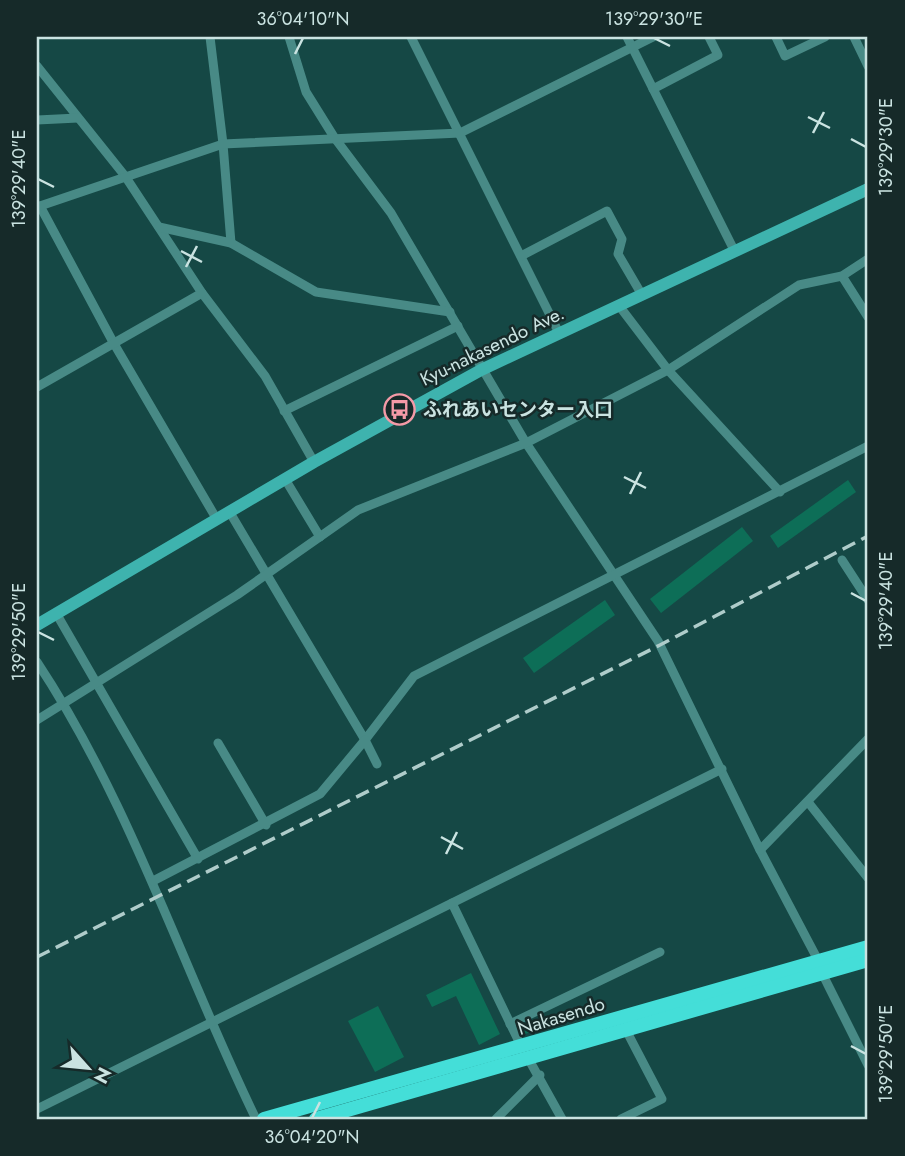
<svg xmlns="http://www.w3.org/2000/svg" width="905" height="1156" viewBox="0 0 905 1156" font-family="Jost,'Noto Sans JP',sans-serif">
<rect width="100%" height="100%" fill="#154845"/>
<g fill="#0d6e57">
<polygon points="848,480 856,492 778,548 770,536"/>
<polygon points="742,527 753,541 661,613 650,599"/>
<polygon points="605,600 615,615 534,673 523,658"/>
<polygon points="471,973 500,1034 479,1045 456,996 432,1007 426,995"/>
<polygon points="378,1006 404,1057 375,1072 348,1021"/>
<polygon points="535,1020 538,1029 523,1035 520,1027"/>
</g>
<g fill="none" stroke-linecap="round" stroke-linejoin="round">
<g stroke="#488a86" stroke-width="9">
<polyline points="210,37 223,144 231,243"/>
<polyline points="289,37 306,92 334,137 391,213 526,443 658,641 760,850 819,962"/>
<polyline points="411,37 559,333"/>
<polyline points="627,37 735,252"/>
<polyline points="776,37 785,56 825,37"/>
<polyline points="854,37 868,66"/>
<polyline points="37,66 125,176 202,293 265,376 314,462"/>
<polyline points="653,89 718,55 709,37"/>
<polyline points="37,120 78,118"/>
<polyline points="40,206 113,342 216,518"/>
<polyline points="37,207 223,144 460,133 653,37"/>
<polyline points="159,227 231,243 316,292 450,312"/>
<polyline points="521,256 607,211 622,239 618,254 642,295"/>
<polyline points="842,276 868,317"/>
<polyline points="620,307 668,370 780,492"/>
<polyline points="37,387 202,293"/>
<polyline points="284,411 458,326"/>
<polyline points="285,479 320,537"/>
<polyline points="229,511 365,740 414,676 868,446"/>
<polyline points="842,560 868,600"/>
<polyline points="56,613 198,859"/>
<path d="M37 662C131 804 182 967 256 1119"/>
<polyline points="37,720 237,595 358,510 526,443 668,370 799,285 842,276 868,259"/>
<polyline points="218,743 266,825"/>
<polyline points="808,802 868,878"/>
<polyline points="760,850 868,739"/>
<polyline points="153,881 320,794 365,740 377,764"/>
<polyline points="452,903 522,1048"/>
<polyline points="822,973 868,1065"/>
<polyline points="510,1024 660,952"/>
<polyline points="528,1058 562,1119"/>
<polyline points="37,1109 722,769"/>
<polyline points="496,1119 540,1075"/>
<polyline points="621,1119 662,1099 626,1030"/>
</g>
<polyline stroke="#3eb3ae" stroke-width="12" points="37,625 314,462 481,370 868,189"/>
<g stroke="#44ded8" stroke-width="14">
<polyline points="264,1119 868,947"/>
<polyline points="316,1119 868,960"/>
</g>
<polyline stroke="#afccca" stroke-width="3.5" stroke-dasharray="14 7" stroke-linecap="butt" points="37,957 660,645 868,536"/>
</g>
<path fill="none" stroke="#cae3e1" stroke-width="2.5" d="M654 38 670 46M295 54 303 38M808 117 830 128M813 133 824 112M851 139 866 147M38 179 54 187M181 251 202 262M186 267 197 246M624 477 646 488M630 494 641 472M851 593 866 601M38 632 54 640M441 837 463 849M446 854 457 832M851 1046 866 1054M312 1118 320 1102"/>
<defs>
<symbol id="bus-ring" viewBox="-11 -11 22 22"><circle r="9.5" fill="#162a29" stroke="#f49aa7" stroke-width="1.5"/><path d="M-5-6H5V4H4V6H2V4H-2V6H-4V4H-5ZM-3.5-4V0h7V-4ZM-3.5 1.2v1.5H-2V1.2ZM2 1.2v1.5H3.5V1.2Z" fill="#f49aa7"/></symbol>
</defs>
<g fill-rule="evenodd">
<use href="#bus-ring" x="382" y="392" width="35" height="35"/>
</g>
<g text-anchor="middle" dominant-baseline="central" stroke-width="5" stroke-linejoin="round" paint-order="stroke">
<g font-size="19" fill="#cae3e1" stroke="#162a29">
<text transform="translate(492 346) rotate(-26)">Kyu-nakasendo Ave.</text>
<text transform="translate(561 1016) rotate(-17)">Nakasendo</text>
</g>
<g font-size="19" font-weight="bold" fill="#cae3e1" stroke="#162a29" text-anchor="start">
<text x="423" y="409">ふれあいセンター入口</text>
</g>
</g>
<rect width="905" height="1156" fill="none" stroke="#162a29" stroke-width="77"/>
<g transform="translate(88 1068) rotate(117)" stroke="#162a29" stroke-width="5" paint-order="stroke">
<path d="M0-5L12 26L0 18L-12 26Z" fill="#cae3e1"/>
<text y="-10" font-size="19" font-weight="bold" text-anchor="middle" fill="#cae3e1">N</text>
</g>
<rect x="38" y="38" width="828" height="1080" fill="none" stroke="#cae3e1" stroke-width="2.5"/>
<g font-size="18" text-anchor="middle" fill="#cae3e1">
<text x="303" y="25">36°04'10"N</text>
<text x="654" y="25">139°29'30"E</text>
<text transform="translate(886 147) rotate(-90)" y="6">139°29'30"E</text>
<text transform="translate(19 179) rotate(-90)" y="6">139°29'40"E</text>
<text transform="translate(886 601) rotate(-90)" y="6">139°29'40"E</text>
<text transform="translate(19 632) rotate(-90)" y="6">139°29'50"E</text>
<text transform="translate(886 1054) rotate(-90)" y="6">139°29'50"E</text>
<text x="312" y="1143">36°04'20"N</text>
</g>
</svg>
